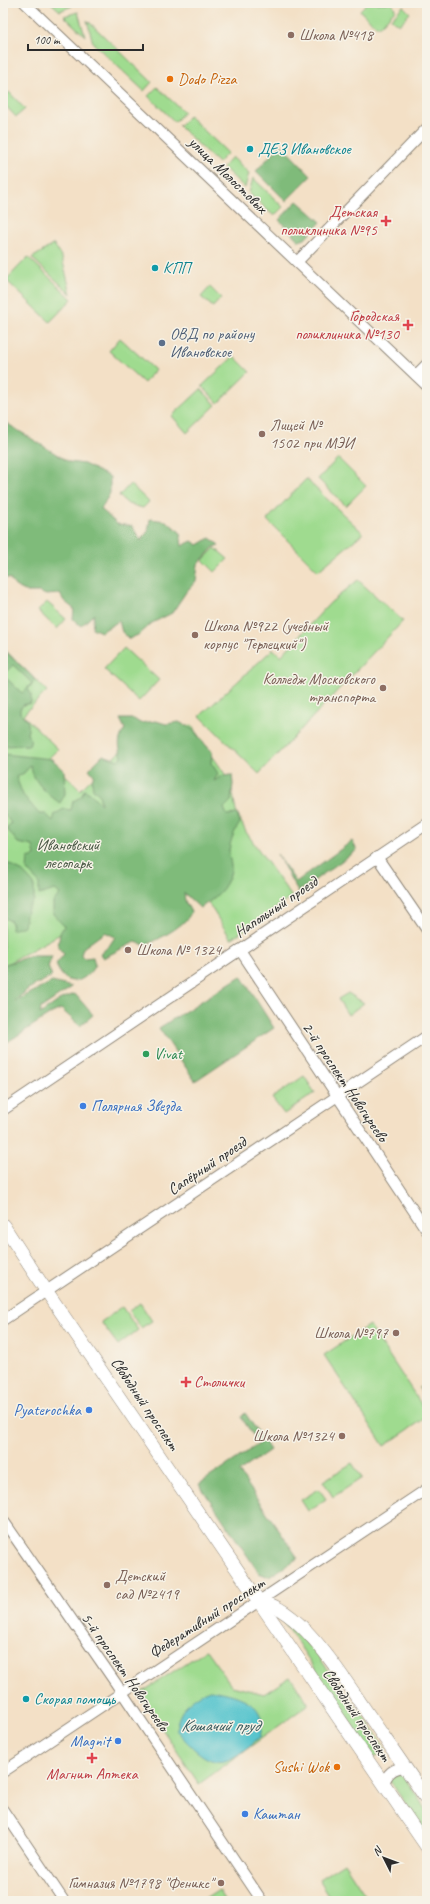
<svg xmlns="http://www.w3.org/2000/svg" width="430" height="1904" viewBox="0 0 430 1904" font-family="Caveat,sans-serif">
<rect width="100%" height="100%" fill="#f7f3e8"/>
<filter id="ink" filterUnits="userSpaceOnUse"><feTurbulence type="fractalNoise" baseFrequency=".025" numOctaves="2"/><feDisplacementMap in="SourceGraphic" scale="8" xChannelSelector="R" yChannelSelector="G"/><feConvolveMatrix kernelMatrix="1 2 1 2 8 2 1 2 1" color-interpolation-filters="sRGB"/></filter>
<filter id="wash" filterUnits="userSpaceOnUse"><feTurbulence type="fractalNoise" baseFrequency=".012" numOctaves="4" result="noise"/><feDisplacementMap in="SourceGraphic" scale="16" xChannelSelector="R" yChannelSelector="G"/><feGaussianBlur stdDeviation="0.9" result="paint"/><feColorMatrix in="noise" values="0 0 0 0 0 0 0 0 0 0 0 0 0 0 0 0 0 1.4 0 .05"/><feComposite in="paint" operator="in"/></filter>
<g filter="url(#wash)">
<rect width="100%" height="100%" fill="#f3e0c6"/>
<g fill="#9fdb8f" stroke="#65835d">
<polygon points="51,3 69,3 72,6 60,11"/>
<polygon points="367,3 391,3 394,6 395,10 380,26 376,26 362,13 360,10"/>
<polygon points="403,6 410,13 399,25 391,19"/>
<polygon points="78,12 85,36 64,16"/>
<polygon points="87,20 152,82 144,91 93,43"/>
<polygon points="157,87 184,112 175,122 148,96"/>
<polygon points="9,92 25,109 16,117 3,103 3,98"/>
<polygon points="189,116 228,153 218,163 179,126"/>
<polygon points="232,157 249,173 245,188 223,167"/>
<polygon points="253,178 283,207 274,216 249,193"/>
<polygon points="54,244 62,258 71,294 32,258"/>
<polygon points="28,257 72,299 50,322 6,280"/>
<polygon points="210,287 221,298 213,307 201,297"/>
<polygon points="120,338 155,370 144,383 109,351"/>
<polygon points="234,356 250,372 218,403 202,386"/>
<polygon points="201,389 216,405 187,433 172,416"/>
<polygon points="338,458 366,486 346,506 318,479"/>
<polygon points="306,479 363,533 318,571 267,520"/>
<polygon points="130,484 149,502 143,508 128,504 119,496"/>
<polygon points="215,548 228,559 215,572 203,560"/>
<polygon points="358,580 403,621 259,774 200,716 273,649 281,656 330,603"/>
<polygon points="47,602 66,619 57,629 38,611"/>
<polygon points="3,648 47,691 23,715 58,749 49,758 80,790 140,732 186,728 188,725 192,726 231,783 236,811 246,832 292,897 231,939 192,877 71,928 3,966"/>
<polygon points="124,648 159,680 139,701 104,669"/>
<polygon points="348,993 364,1003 348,1015 338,999"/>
<polygon points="304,1076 315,1093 284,1114 272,1098"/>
<polygon points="140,1303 152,1321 141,1328 129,1311"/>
<polygon points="122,1307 138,1330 118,1345 101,1322"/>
<polygon points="369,1325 427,1413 427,1417 384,1446 324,1355"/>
<polygon points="427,1383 427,1400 419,1388"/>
<polygon points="352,1463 362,1478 333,1497 323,1481"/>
<polygon points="319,1489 326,1499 308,1511 301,1500"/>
<polygon points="282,1619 315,1651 345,1695 361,1712 386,1750 374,1758"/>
<polygon points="206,1650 232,1686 264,1694 290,1677 309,1704 199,1784 139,1694"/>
<polygon points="400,1771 427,1811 427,1836 389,1779"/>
<polygon points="344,1863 369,1901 333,1901 319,1879"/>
<polygon points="219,1890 226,1901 202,1901"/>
</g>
<g fill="#7fbb7a" stroke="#557352" fill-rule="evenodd">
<polygon points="281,145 311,176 286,201 256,171"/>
<polygon points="297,201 321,222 305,239 299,241 279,220"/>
<polygon points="3,421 69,462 84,464 110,477 110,493 101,509 117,524 132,526 141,541 148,531 150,519 166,521 180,532 182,546 192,541 198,545 210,538 219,545 214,547 198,564 196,581 186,592 172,613 152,623 140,634 129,639 122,632 119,621 101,632 92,628 94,614 81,626 73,619 74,609 64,601 60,594 46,595 39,592 27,592 15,586 10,579 3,577"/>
<path d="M7 653 32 676 35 681 28 689 31 694V703L23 705 20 709V713C28 720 30 723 27 734L31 739 29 745 3 746V655ZM13 665 32 683 22 693 3 675Z"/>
<path d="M120 719H134L140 723 156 721 166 724 179 722 192 729 212 752 211 763 218 773 214 781 222 776 232 775 233 784 231 801 224 808 227 815 237 814 240 823C234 832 230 841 229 852 229 858 232 865 231 871 227 889 214 899 200 908L184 893 185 901 191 912C187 925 159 939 146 945L135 942 103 958 100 954 109 946 115 937 105 932 83 948 81 955 84 958 93 957 95 965C84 985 64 988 56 964L64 954 58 947 60 933 64 926 53 914V902L60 894 55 890 39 895V883L27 870 28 858 35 856 33 846 18 843 7 829 11 823 5 815H3V754L52 759 64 770 65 794 60 803C48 795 31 780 31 765L24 773 16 777 23 795 39 814H46L53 821 55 814 64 809 71 810 73 801 81 797 84 790 90 793 101 804 99 794 93 789 92 781 94 775 89 769 103 755 118 760 122 756C118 745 118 739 125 729Z"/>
<polygon points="352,841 357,850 298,892 277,854 296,882"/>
<polygon points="3,861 23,872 34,884 34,900 27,910 24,926 11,930 12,922 3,917"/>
<polygon points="30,956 52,956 48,967 52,976 28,989 15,1001 52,982 72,987 41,1008 40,1014 61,999 75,994 93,1015 80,1026 61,1009 52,1013 3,1045 3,965"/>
<polygon points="241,976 274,1028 195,1081 159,1028"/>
<polygon points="245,1413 270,1450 239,1472 298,1558 269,1577 259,1573 199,1484 259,1444 241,1417"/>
</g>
<path fill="#57c4cd" stroke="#41787c" d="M210 1690C230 1693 261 1699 262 1724 262 1728 261 1733 260 1737 250 1745 241 1754 230 1759 209 1770 188 1743 176 1730 178 1710 192 1696 210 1690Z"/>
</g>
<g filter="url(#ink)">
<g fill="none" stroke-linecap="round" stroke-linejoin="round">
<defs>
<g id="minor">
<polyline points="25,3 427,386"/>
<polyline points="297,262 427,128"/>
<polyline points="416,375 427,364"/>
<polyline points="377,857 427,930"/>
<polyline points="240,950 427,1231"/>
<polyline points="3,1110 427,824"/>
<polyline points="3,1320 427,1036"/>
<polyline points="3,1520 115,1682 262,1901"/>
<polyline points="3,1772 427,1489"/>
<path d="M384 1784C387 1773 393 1768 405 1767"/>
<polyline points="3,1810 64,1901"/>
</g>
<g id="major">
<polyline points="3,1225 39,1280 427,1847"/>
<path d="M260 1602C301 1607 346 1682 368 1714 388 1743 408 1771 427 1800"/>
</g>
</defs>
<use href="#minor" stroke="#8f8678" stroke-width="12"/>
<use href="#major" stroke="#8f8678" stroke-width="14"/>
<use href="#minor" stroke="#fff" stroke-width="10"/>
<use href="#major" stroke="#fff" stroke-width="13"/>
</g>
</g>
<g fill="#8d6e63" stroke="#f7f3e8" stroke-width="1.5">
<circle cx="291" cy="35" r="4"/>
<circle cx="262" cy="434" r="4"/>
<circle cx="195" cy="635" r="4"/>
<circle cx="383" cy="688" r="4"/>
<circle cx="128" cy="950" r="4"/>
<circle cx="396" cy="1333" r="4"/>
<circle cx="342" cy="1436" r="4"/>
<circle cx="107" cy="1585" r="4"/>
<circle cx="221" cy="1883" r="4"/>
</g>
<g fill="#e8710a" stroke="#f7f3e8" stroke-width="1.5">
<circle cx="170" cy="79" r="4"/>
<circle cx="337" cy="1767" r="4"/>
</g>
<g fill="#0f9aa8" stroke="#f7f3e8" stroke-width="1.5">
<circle cx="250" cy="149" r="4"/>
<circle cx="155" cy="268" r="4"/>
<circle cx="26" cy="1699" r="4"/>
</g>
<g fill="#e0444e" stroke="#f7f3e8" stroke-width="1.5">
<path d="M384 215h4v4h4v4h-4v4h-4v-4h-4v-4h4z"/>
<path d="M406 319h4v4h4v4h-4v4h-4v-4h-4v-4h4z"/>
<path d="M184 1376h4v4h4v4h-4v4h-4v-4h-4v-4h4z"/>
<path d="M90 1752h4v4h4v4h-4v4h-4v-4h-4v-4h4z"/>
</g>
<circle fill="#5c6f8a" stroke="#f7f3e8" stroke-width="1.5" cx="162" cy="343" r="4"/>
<circle fill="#2e9e5b" stroke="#f7f3e8" stroke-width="1.5" cx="146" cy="1054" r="4"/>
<g fill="#3f7fe0" stroke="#f7f3e8" stroke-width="1.5">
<circle cx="83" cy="1106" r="4"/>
<circle cx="89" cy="1410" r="4"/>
<circle cx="118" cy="1741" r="4"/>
<circle cx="245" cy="1814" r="4"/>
</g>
<g text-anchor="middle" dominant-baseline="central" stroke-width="3" stroke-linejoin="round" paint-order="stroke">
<g font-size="16" fill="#785e54" stroke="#f7f3e8" text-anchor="start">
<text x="299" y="35">Школа №418</text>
<text x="270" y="425">Лицей №<tspan x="270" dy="18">1502 при МЭИ</tspan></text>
<text x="203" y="626">Школа №922 (учебный<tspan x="203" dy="18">корпус "Терлецкий")</tspan></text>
<text x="375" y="679" text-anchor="end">Колледж Московского<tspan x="375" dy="18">транспорта</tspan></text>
<text x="136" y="950">Школа № 1324</text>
<text x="388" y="1333" text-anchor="end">Школа №797</text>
<text x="334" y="1436" text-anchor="end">Школа №1324</text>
<text x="115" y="1576">Детский<tspan x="115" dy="18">сад №2419</tspan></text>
<text x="213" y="1883" text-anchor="end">Гимназия №1798 "Феникс"</text>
</g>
<g font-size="16" fill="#c56008" stroke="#f7f3e8" text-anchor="start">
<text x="178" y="79">Dodo Pizza</text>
<text x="329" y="1767" text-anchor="end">Sushi Wok</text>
</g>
<g font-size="16" fill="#0d838f" stroke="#f7f3e8" text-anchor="start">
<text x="258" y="149">ДЕЗ Ивановское</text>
<text x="163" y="268">КПП</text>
<text x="34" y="1699">Скорая помощь</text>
</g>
<g font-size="16" fill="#2b2b2b" stroke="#f7f3e8">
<text transform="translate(228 175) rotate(44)">улица Молостовых</text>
<text transform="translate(276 907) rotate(-34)">Напольный проезд</text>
<text transform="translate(345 1082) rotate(56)">2-й проспект Новогиреево</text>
<text transform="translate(207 1166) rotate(-34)">Сапёрный проезд</text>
<text transform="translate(145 1404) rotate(56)">Свободный проспект</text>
<text transform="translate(207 1618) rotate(-33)">Федеративный проспект</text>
<text transform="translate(125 1672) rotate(55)">5-й проспект Новогиреево</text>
<text transform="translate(357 1715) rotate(56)">Свободный проспект</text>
</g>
<g font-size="16" fill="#be3a42" stroke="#f7f3e8" text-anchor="end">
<text x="377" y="212">Детская<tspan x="377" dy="18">поликлиника №95</tspan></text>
<text x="399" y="316">Городская<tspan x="399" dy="18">поликлиника №130</tspan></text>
<text x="194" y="1382" text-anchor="start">Столички</text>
<text x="92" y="1774" text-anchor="middle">Магнит Аптека</text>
</g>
<g font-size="16" fill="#4e5e75" stroke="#f7f3e8" text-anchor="start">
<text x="170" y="334">ОВД по району<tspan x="170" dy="18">Ивановское</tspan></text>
</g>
<g font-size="16" fill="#485744" stroke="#f7f3e8">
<text x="68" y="845">Ивановский<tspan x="68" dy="18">лесопарк</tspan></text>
</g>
<g font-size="16" fill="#27864d" stroke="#f7f3e8" text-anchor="start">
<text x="154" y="1054">Vivat</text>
</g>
<g font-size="16" fill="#366cbe" stroke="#f7f3e8" text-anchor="start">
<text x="91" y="1106">Полярная Звезда</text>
<text x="81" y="1410" text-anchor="end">Pyaterochka</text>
<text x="110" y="1741" text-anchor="end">Magnit</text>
<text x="253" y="1814">Каштан</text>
</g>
<g font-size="17" font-style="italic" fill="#38595c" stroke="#f7f3e8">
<text x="220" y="1725">Кошачий пруд</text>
</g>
</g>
<rect width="430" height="1904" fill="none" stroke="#f7f3e8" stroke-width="16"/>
<g transform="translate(384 1858) rotate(312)" stroke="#f7f3e8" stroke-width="3" paint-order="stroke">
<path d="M0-3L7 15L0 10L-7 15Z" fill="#2b2b2b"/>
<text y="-6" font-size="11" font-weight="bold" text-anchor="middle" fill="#2b2b2b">N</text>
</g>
<path d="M28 44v6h115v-6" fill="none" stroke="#2b2b2b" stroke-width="2"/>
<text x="34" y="44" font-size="12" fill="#2b2b2b" stroke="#f7f3e8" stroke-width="3" paint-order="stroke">100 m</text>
</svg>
